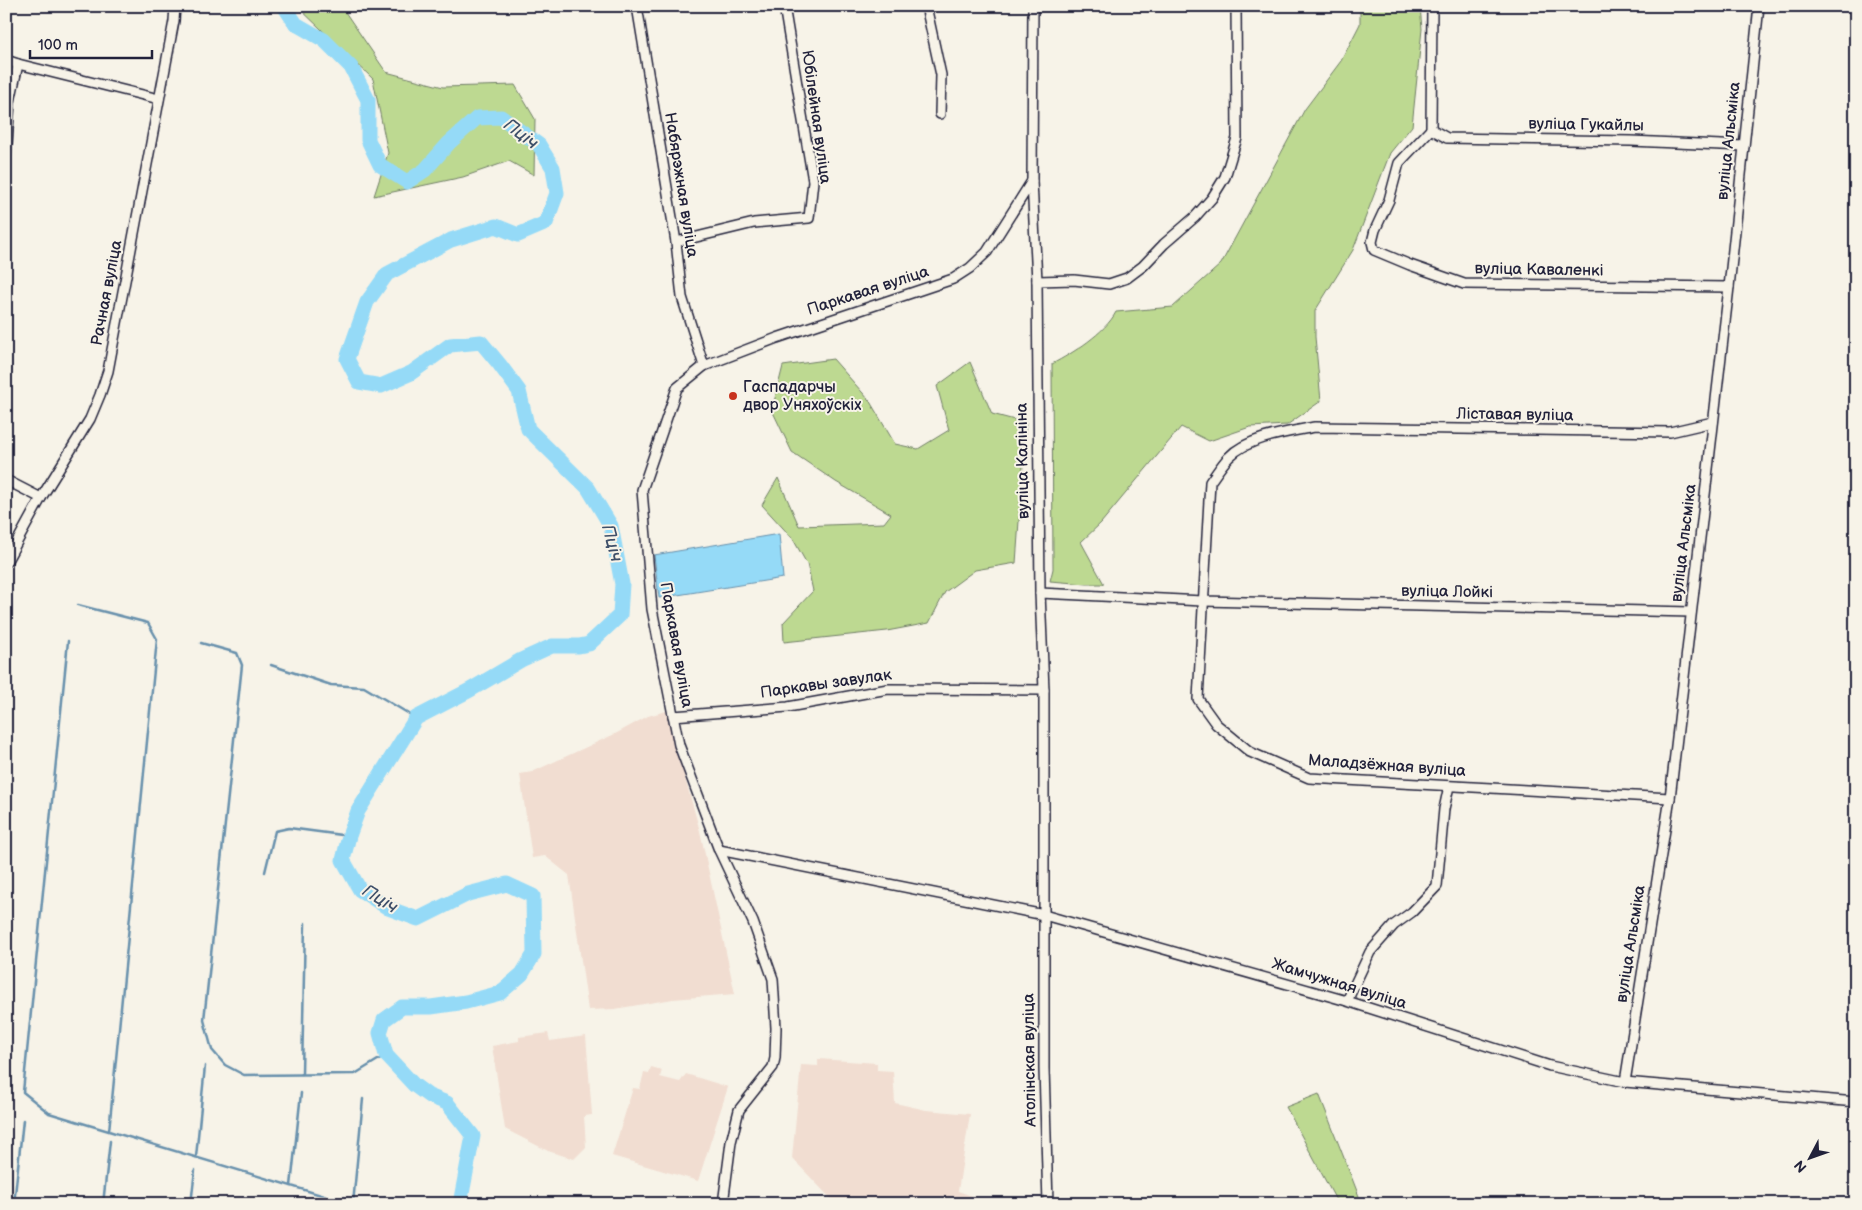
<svg xmlns="http://www.w3.org/2000/svg" width="1862" height="1210" viewBox="0 0 1862 1210" font-family="'Balsamiq Sans',sans-serif">
<rect width="100%" height="100%" fill="#f7f3e8"/>
<filter id="ink" filterUnits="userSpaceOnUse"><feTurbulence type="fractalNoise" baseFrequency=".02" numOctaves="2"/><feDisplacementMap in="SourceGraphic" scale="10" xChannelSelector="R" yChannelSelector="G"/><feConvolveMatrix kernelMatrix="1 2 1 2 8 2 1 2 1" color-interpolation-filters="sRGB"/></filter>
<g filter="url(#ink)">
<g fill="#f1ddd1">
<polygon points="666,711 700,831 735,994 673,999 615,1009 588,1010 569,875 545,856 532,858 520,774 532,772 617,733 648,716"/>
<polygon points="548,1033 550,1041 586,1036 592,1115 584,1116 586,1147 574,1159 548,1151 505,1129 492,1046 519,1041 519,1037"/>
<polygon points="818,1059 877,1063 877,1070 893,1071 895,1103 926,1110 970,1114 958,1191 994,1204 836,1204 792,1158 801,1065 818,1066"/>
<polygon points="651,1067 662,1070 660,1077 680,1082 686,1074 728,1087 698,1181 612,1156 633,1088 640,1089 644,1072 649,1073"/>
</g>
<g fill="#bdd991" stroke="#707e66">
<polygon points="297,6 341,6 386,72 443,87 515,85 535,119 534,175 509,161 463,177 374,196 388,153 373,79"/>
<path d="M1360 6H1420L1422 29 1412 126 1390 153 1353 250 1315 311V337L1321 401 1287 425 1250 427 1209 441 1181 427 1101 523 1081 542 1104 584H1087L1050 581 1053 569 1052 364C1073 353 1105 333 1116 312L1173 307 1221 264 1305 109 1341 61 1360 24Z"/>
<polygon points="833,359 869,400 895,444 918,449 949,430 937,386 970,362 992,414 1026,423 1016,563 975,570 945,592 929,623 887,631 784,642 783,623 813,591 807,564 793,539 762,505 778,478 799,526 884,523 891,514 836,482 792,452 772,410 783,366"/>
<polygon points="1319,1094 1362,1204 1338,1204 1286,1107"/>
</g>
<polygon fill="#95daf7" stroke="#6790ac" points="779,534 783,578 659,598 654,555"/>
<g fill="none" stroke-linecap="round" stroke-linejoin="round">
<g stroke="#6790ac" stroke-width="2.5">
<polyline points="78,605 148,623 157,639 109,1131"/>
<polyline points="68,641 23,1092 49,1113 351,1204"/>
<polyline points="201,643 237,653 242,665 204,1020 212,1050 225,1065 244,1075 355,1074 386,1055"/>
<polyline points="271,665 331,685 364,687 416,718"/>
<polyline points="265,872 275,831 289,828 349,836"/>
<polyline points="302,1074 305,923"/>
<polyline points="196,1157 205,1066"/>
<polyline points="291,1186 301,1093"/>
<polyline points="14,1204 23,1120"/>
<polyline points="103,1204 110,1141"/>
<polyline points="191,1204 195,1170"/>
<polyline points="353,1204 363,1099"/>
</g>
<polyline stroke="#95daf7" stroke-width="15" points="284,6 296,24 324,40 351,67 368,100 368,140 380,165 407,182 425,170 449,143 477,118 501,117 539,145 553,168 557,193 546,223 518,235 496,226 451,240 387,274 367,302 347,359 359,382 381,386 411,373 450,345 481,342 500,365 519,391 528,429 588,488 611,526 622,584 620,615 589,644 579,646 552,646 521,660 470,690 416,718 358,811 349,836 343,860 360,890 388,908 418,919 468,894 507,884 533,896 534,954 522,974 500,993 466,1002 431,1007 402,1007 384,1020 380,1033 386,1055 414,1085 429,1096 447,1103 473,1136 460,1204"/>
<defs>
<g id="minor">
<polyline points="637,6 676,242 682,297 704,366"/>
<polyline points="926,6 941,75 940,114"/>
<polyline points="1033,6 1032,181 1037,281 1040,593 1044,690 1044,1068 1048,1204"/>
<polyline points="6,60 18,64 10,102 6,157"/>
<polyline points="18,64 159,99"/>
<polyline points="1431,129 1399,163 1389,200 1375,230 1372,242 1374,250 1410,265 1464,284 1729,287"/>
<polyline points="1431,129 1447,138 1631,141 1744,146"/>
<polyline points="1431,129 1432,6"/>
<polyline points="676,242 754,223 809,218 813,181 784,6"/>
<polyline points="1037,281 1074,280 1109,284 1127,278 1143,266 1164,244 1195,217 1212,198 1225,177 1237,138 1236,6"/>
<polyline points="6,480 41,498"/>
<polyline points="6,562 41,498 90,419 100,395 108,371 174,21 175,6"/>
<polyline points="1040,593 1203,601 1691,612"/>
<polyline points="673,716 788,707 888,689 1044,690"/>
<path d="M1670 798 1309 778 1250 752 1216 724 1198 699 1210 482C1216 474 1222 464 1229 457 1248 437 1289 432 1315 427L1670 432 1713 422"/>
<polyline points="719,850 1044,915 1347,1001 1550,1066 1625,1082 1856,1102"/>
<polyline points="1347,1001 1370,952 1394,925 1412,912 1437,886 1444,809 1449,786"/>
<polyline points="1625,1082 1670,798 1729,287 1759,6"/>
<polyline points="723,1204 731,1142 739,1110 773,1067 775,1058 776,1028 773,979 753,922 719,850 679,745 652,609 642,490 677,388 704,366 777,338 953,279 970,268 987,252 1032,181"/>
</g>
</defs>
<use href="#minor" stroke="#22223b" stroke-width="12"/>
<use href="#minor" stroke="#f7f3e8" stroke-width="9"/>
</g>
</g>
<circle fill="#c8321e" stroke="#f7f3e8" stroke-width="2" cx="733" cy="396" r="5"/>
<g text-anchor="middle" dominant-baseline="central" stroke-width="4" stroke-linejoin="round" paint-order="stroke">
<g font-size="16" fill="#22223b" stroke="#f7f3e8">
<text transform="translate(816 117) rotate(82)">Юбілейная вуліца</text>
<text transform="translate(1586 125) rotate(1)">вуліца Гукайлы</text>
<text transform="translate(1729 141) rotate(-84)">вуліца Альсміка</text>
<text transform="translate(681 185) rotate(81)">Набярэжная вуліца</text>
<text transform="translate(1539 270) rotate(1)">вуліца Каваленкі</text>
<text transform="translate(868 291) rotate(-18)">Паркавая вуліца</text>
<text transform="translate(107 293) rotate(-79)">Рачная вуліца</text>
<text transform="translate(1515 415) rotate(1)">Ліставая вуліца</text>
<text transform="translate(1023 461) rotate(-91)">вуліца Калініна</text>
<text transform="translate(1684 543) rotate(-83)">вуліца Альсміка</text>
<text transform="translate(1447 592) rotate(1)">вуліца Лойкі</text>
<text transform="translate(676 645) rotate(80)">Паркавая вуліца</text>
<text transform="translate(826 684) rotate(-8)">Паркавы завулак</text>
<text transform="translate(1387 766) rotate(4)">Маладзёжная вуліца</text>
<text transform="translate(1631 944) rotate(-81)">вуліца Альсміка</text>
<text transform="translate(1339 984) rotate(17)">Жамчужная вуліца</text>
<text transform="translate(1030 1060) rotate(-91)">Атолінская вуліца</text>
</g>
<g font-size="16" fill="#22223b" stroke="#f7f3e8" text-anchor="start">
<text x="743" y="387">Гаспадарчы<tspan x="743" dy="18">двор Уняхоўскіх</tspan></text>
</g>
<g font-size="18" font-style="italic" fill="#3f506a" stroke="#f7f3e8">
<text transform="translate(521 134) rotate(37)">Пціч</text>
<text transform="translate(612 543) rotate(75)">Пціч</text>
<text transform="translate(380 899) rotate(32)">Пціч</text>
</g>
</g>
<rect width="1862" height="1210" fill="none" stroke="#f7f3e8" stroke-width="25"/>
<rect x="12" y="12" width="1837" height="1185" fill="none" stroke="#22223b" stroke-width="2" filter="url(#ink)"/>
<g transform="translate(1810 1158) rotate(229)" stroke="#f7f3e8" stroke-width="4" paint-order="stroke">
<path d="M0-4L9 19L0 12L-9 19Z" fill="#22223b"/>
<text y="-8" font-size="14" font-weight="bold" text-anchor="middle" fill="#22223b">N</text>
</g>
<path d="M30 50v8h122v-8" fill="none" stroke="#22223b" stroke-width="2.5"/>
<text x="38" y="50" font-size="15" fill="#22223b" stroke="#f7f3e8" stroke-width="4" paint-order="stroke">100 m</text>
</svg>
